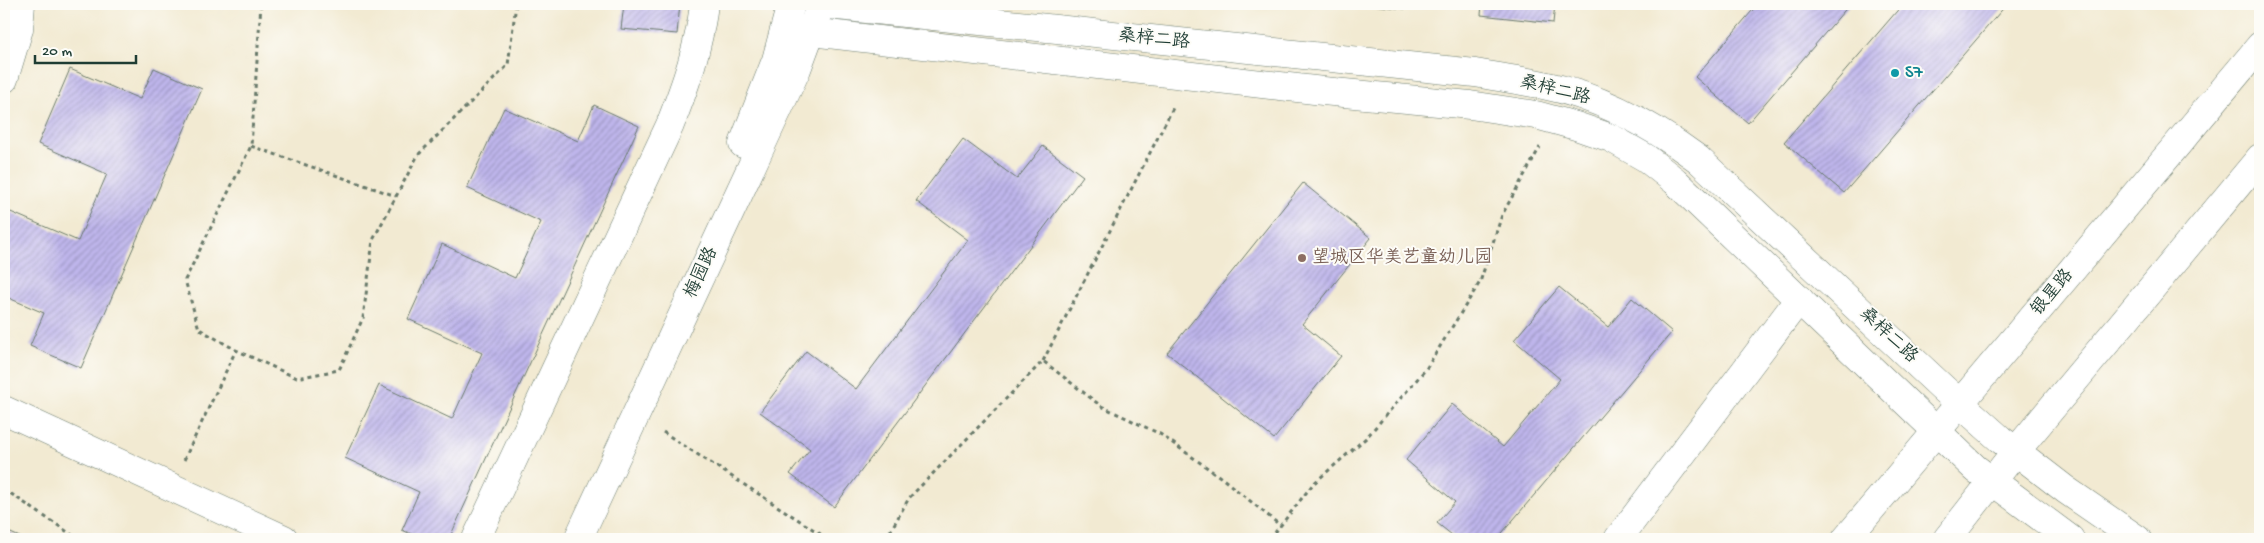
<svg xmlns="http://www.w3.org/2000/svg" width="2264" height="543" viewBox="0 0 2264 543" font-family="'Gochi Hand','LXGW WenKai TC',sans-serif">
<defs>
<pattern id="building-hatch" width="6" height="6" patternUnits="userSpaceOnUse" patternTransform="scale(1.25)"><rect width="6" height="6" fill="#bfb6ec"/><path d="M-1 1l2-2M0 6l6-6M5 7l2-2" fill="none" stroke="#9b95c0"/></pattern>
</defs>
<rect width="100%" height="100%" fill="#fdfcf7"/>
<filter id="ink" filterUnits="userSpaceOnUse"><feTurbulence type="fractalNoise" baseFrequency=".02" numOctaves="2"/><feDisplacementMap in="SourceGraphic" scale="10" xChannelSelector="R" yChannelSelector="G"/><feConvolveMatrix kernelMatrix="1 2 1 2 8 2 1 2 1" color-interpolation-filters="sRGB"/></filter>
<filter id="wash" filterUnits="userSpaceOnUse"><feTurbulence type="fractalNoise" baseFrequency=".0096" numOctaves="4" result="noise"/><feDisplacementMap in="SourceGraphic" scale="20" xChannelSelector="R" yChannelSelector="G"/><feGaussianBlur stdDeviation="1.12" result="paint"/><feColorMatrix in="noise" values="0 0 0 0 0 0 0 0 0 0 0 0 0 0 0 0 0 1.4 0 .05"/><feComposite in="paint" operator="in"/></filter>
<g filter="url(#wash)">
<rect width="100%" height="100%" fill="#f2ead2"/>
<g id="blocks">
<g fill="url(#building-hatch)">
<polygon points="624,4 680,4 677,34 621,29"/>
<polygon points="1364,4 1406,4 1405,9"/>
<polygon points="1482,4 1555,4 1553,23 1481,15"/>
<polygon points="1758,4 1850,4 1748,123 1695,77"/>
<polygon points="1903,4 2007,4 1844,193 1784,142"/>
<polygon points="154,68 202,89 81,368 30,346 44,313 4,296 4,214 6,210 78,241 107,174 38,144 70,69 140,99"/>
<polygon points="594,105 639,126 449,539 423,539 402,530 419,492 345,458 379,385 452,419 482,353 408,319 442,244 515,278 541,222 467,188 504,108 578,141"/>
<polygon points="963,139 1017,179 1043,146 1083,176 834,507 790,474 810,449 760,412 806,351 856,389 968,240 916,201"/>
<polygon points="1303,183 1371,238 1302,324 1341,356 1274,439 1167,353"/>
<polygon points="1559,287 1608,327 1632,298 1672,332 1497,539 1457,539 1437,523 1455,502 1406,460 1452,404 1503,447 1560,379 1514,340"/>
<polygon points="4,530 24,539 4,539"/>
</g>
</g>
</g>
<g filter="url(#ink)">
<use href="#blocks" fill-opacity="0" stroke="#697a6b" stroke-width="1"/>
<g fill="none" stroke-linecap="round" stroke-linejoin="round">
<defs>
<g id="minor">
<path d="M819 4 1475 73C1497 77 1520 80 1543 85 1600 96 1652 125 1698 159L1945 390 2000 439 2066 490 2137 539"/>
<polyline points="785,29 1323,91 1470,105 1536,115 1576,126 1611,138 1646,158 1675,181 1976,469 2070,539"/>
<polyline points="4,79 19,29 21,4"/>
<polyline points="743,144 776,60 791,4"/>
<polyline points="4,410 284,539"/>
<path d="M476 539 670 125C686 84 699 47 704 4"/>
<polyline points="578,539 797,69 817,15"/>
<polyline points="1618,539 1799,299"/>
</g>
<g id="major">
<polyline points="1846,539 2260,46"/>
<polyline points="1947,539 2016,451 2260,158"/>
</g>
</defs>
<use href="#minor" stroke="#697a6b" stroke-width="29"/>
<use href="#major" stroke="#697a6b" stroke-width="29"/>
<g stroke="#697a6b" stroke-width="3" stroke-dasharray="4 4" stroke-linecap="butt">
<polyline points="261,4 251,146 185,280 199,329 236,350 297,378 339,370 363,318 373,240 418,155 508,65 516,4"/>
<polyline points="251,146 396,196"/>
<polyline points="1043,361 1174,106"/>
<polyline points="663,432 828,539"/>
<polyline points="184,460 236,350"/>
<polyline points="4,489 72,535 73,539"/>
<polyline points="886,539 909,498 1043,361 1101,406 1160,434 1223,479 1281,526"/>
<polyline points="1270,539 1313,484 1366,438 1426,369 1480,282 1502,215 1540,147"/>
</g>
<use href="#minor" stroke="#fff" stroke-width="28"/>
<use href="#major" stroke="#fff" stroke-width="28"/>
</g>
</g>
<circle fill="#0f9aa8" stroke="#fdfcf7" stroke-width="2" cx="1895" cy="73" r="5"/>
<circle fill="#8d6e63" stroke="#fdfcf7" stroke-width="2" cx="1302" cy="258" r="5"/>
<g text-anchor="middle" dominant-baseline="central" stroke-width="4" stroke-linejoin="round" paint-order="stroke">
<g font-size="18" fill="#1f3d34" stroke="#fdfcf7">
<text transform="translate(1154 40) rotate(6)">桑梓二路</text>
<text transform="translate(1555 91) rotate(14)">桑梓二路</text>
<text transform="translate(702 273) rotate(-65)">梅园路</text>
<text transform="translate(2053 293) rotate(-50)">银星路</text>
<text transform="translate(1888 336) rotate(43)">桑梓二路</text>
</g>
<g font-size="18" fill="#0d838f" stroke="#fdfcf7" text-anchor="start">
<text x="1905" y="73">S7</text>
</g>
<g font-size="18" fill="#785e54" stroke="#fdfcf7" text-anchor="start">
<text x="1312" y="258">望城区华美艺童幼儿园</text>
</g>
</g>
<rect width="2264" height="543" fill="none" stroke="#fdfcf7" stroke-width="20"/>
<path d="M35 55v8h101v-8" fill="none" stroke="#1f3d34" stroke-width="2.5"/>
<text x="42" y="55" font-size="15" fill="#1f3d34" stroke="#fdfcf7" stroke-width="4" paint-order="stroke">20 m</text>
</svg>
